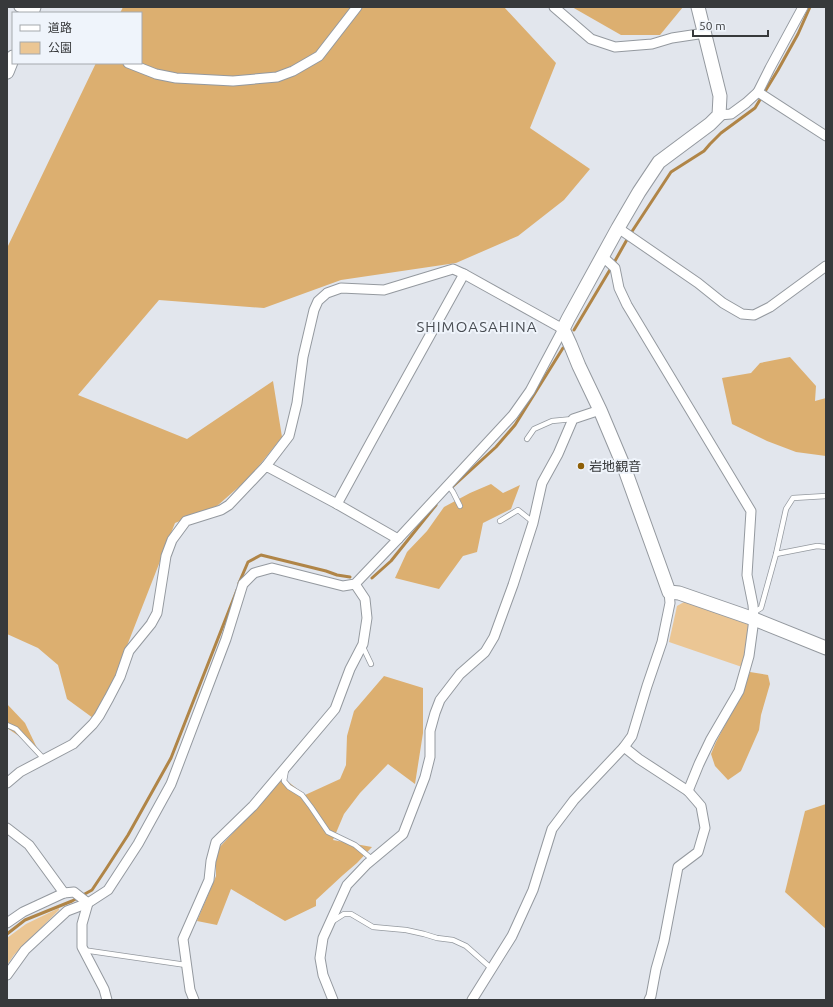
<svg xmlns="http://www.w3.org/2000/svg" width="833" height="1007" viewBox="0 0 833 1007" font-family="Ubuntu,'Noto Sans JP',sans-serif">
<rect width="100%" height="100%" fill="#e2e6ed"/>
<g fill="#ebc694">
<polygon points="684,602 740,619 749,624 748,635 742,667 669,642 677,606"/>
<polygon points="59,908 59,910 14,955 7,965 7,938 26,924"/>
</g>
<g fill="#dcaf70">
<polygon points="123,7 504,7 556,63 530,128 590,169 564,200 518,236 456,263 341,280 264,308 159,300 78,395 187,439 273,381 282,437 250,477 217,506 175,523 114,679 93,718 67,699 58,665 38,648 7,634 7,248 96,63 141,63 141,13 120,13"/>
<polygon points="572,7 683,7 660,35 621,35"/>
<polygon points="790,357 816,386 815,401 826,398 826,456 796,452 767,441 732,424 722,378 751,373 760,363"/>
<polygon points="491,484 503,493 520,485 511,509 483,523 477,552 463,556 439,589 395,578 407,552 427,531 444,507 470,493"/>
<polygon points="750,672 768,675 770,684 761,715 759,730 741,771 728,780 715,766 711,754 716,742 742,693"/>
<polygon points="384,676 423,688 423,733 415,784 388,764 360,793 344,814 333,840 372,847 357,863 343,875 316,900 316,906 285,921 231,889 217,925 197,921 216,876 216,851 260,804 282,777 305,795 340,779 346,765 347,736 354,711"/>
<polygon points="7,704 25,723 37,748 7,728"/>
<polygon points="826,804 826,929 785,892 805,811"/>
</g>
<g fill="none" stroke-linecap="round" stroke-linejoin="round">
<g stroke="#b08547" stroke-width="3">
<polyline points="574,330 611,268 629,236 671,172 704,151 710,144 721,133 755,108 778,70 798,34 810,7"/>
<polyline points="450,489 496,447 515,425 563,348"/>
<polyline points="372,578 391,561 436,505"/>
<polyline points="239,583 248,562 261,555 326,571 337,575 350,577"/>
<polyline points="7,934 25,920 72,901 92,890 106,869 128,835 171,758 237,590"/>
</g>
<defs>
<g id="lane">
<polyline points="527,439 534,429 552,421 573,419"/>
<polyline points="448,485 453,492 460,506"/>
<polyline points="500,521 518,510 533,522"/>
<polyline points="776,554 817,546 826,547"/>
<polyline points="753,613 761,608 776,554 786,509 793,498 826,496"/>
<polyline points="362,645 371,664"/>
<polyline points="7,725 16,729 44,759"/>
<polyline points="286,770 284,781 289,787 302,795 311,807 328,832 355,845 373,860"/>
<polyline points="333,921 344,914 351,914 373,927 406,930 424,934 437,938 453,940 466,946 492,969"/>
<polyline points="83,950 186,965"/>
</g>
<g id="street">
<polyline points="19,7 32,13"/>
<polyline points="554,7 591,39 615,47 652,44 672,38 705,33"/>
<polyline points="128,63 156,74 176,78 233,81 277,77 293,71 319,56 357,7"/>
<polyline points="758,92 826,136"/>
<polyline points="719,115 731,114 746,103 758,92 770,68 803,7"/>
<polyline points="618,228 698,283 723,303 742,314 754,315 770,307 826,266"/>
<polyline points="602,256 615,268 619,288 627,305 751,511 747,575 753,605 754,619 749,656 739,691 711,739 699,764 688,791"/>
<polyline points="266,466 289,436 297,403 303,357 314,310 318,301 327,293 341,288 384,290 453,269 464,274"/>
<polyline points="337,504 372,440 464,274 563,329 530,391 513,415 398,539"/>
<polyline points="624,747 639,759 688,791 695,799 701,806 705,828 698,852 678,867 664,941 656,969 651,996 649,1000"/>
<polyline points="7,783 20,772 73,744 93,724 99,716 109,698 120,677 129,651 151,624 157,613 166,556 172,540 186,521 221,510 229,505 266,466 337,504 398,539 355,584 343,586 272,568 254,573 243,584 226,639 171,784 138,844 108,890 88,903 67,911 25,950 7,975"/>
<polyline points="7,828 29,845 64,893"/>
<polyline points="88,903 82,924 82,947 104,989 107,1000"/>
<polyline points="7,923 23,912 64,893 74,892 88,903"/>
<polyline points="194,1000 190,990 183,939 209,880 211,861 216,842 253,806 335,709 350,669 363,644 367,618 365,599 355,584"/>
<polyline points="333,1000 323,975 320,958 323,938 347,885 367,864 403,834 425,777 430,757 430,731 435,713 440,700 460,674 485,652 494,637 513,585 533,523 542,483 558,454 573,419 600,410"/>
<polyline points="472,1000 512,936 533,890 552,829 574,800 624,747 632,736 647,686 662,642 670,603 669,592"/>
</g>
<g id="secondary">
<polyline points="698,7 720,96 719,115 710,124 659,162 639,192 618,228 568,319 563,329 570,344 579,366 600,410 624,467 669,592 679,593 754,619 826,648"/>
<polyline points="32,13 34,7"/>
<polyline points="7,72 13,57"/>
</g>
</defs>
<use href="#lane" stroke="#94999f" stroke-width="6"/>
<use href="#street" stroke="#94999f" stroke-width="11"/>
<use href="#secondary" stroke="#94999f" stroke-width="15"/>
<use href="#lane" stroke="#fff" stroke-width="4.5"/>
<use href="#street" stroke="#fff" stroke-width="9"/>
<use href="#secondary" stroke="#fff" stroke-width="13"/>
</g>
<circle fill="#8e5f07" stroke="#eff4fb" stroke-width="1.5" cx="581" cy="466" r="4"/>
<g text-anchor="middle" dominant-baseline="central" stroke-width="4" stroke-linejoin="round" paint-order="stroke">
<g font-size="13" fill="#37393b" stroke="#eff4fb" text-anchor="start">
<text x="589" y="466">岩地観音</text>
</g>
<g font-size="15" letter-spacing="1" fill="#484c52" stroke="#eff4fb">
<text x="477" y="326">SHIMOASAHINA</text>
</g>
</g>
<rect width="833" height="1007" fill="none" stroke="#37393b" stroke-width="16"/>
<rect x="12" y="12" width="130" height="52" fill="#eff4fb" stroke="#a5a9ae"/>
<rect x="20" y="25" width="20" height="6" fill="#ffffff" stroke="#a5a9ae"/>
<text x="48" y="32" font-size="12" fill="#37393b">道路</text>
<rect x="20" y="42" width="20" height="12" fill="#ebc694" stroke="#a5a9ae"/>
<text x="48" y="52" font-size="12" fill="#37393b">公園</text>
<path d="M693 30v6h75v-6" fill="none" stroke="#37393b" stroke-width="2"/>
<text x="699" y="30" font-size="12" fill="#37393b" stroke="#eff4fb" stroke-width="3" paint-order="stroke">50 m</text>
</svg>
